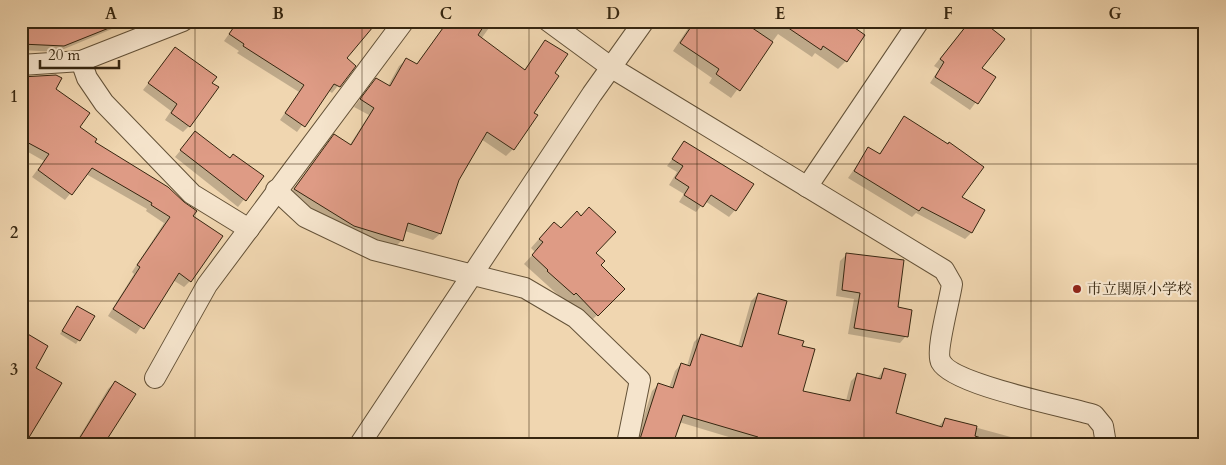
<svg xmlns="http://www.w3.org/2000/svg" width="1226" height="465" viewBox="0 0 1226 465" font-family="Cardo,'Noto Serif JP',serif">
<rect width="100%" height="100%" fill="#f0d6b0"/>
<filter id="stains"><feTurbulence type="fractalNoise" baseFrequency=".004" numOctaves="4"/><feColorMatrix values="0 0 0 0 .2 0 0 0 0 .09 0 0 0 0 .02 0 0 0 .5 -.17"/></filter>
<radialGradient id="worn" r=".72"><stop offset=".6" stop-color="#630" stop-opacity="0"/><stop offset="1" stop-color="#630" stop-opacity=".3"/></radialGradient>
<g fill="#0003">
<polygon points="36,21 137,21 132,23 131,21 57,52 21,50 21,24"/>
<polygon points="232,21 378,21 345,59 354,66 332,93 328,90 297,132 280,120 299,92 237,53 239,51 224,41 236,24"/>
<polygon points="448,21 494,21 481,39 524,70 546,41 553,73 513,149 506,156 481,139 458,179 440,234 433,240 405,231 402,240 395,247 347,232 288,196 334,136 349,146 369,115 354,107 370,86 388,86 399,66 406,60 416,65"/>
<polygon points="693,21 843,21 846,61 838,69 815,53 812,57 778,34 731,98 709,83 712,78 673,51"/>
<polygon points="968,23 980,69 994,78 970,110 930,83 939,69 934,66"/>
<polygon points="175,49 189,126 183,132 165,120 171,111 143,90"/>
<polygon points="55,76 55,89 78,127 93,143 192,216 190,281 184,287 173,280 136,334 108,316 134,274 132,272 164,223 146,211 147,209 86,174 65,200 32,177 44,161 21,148 21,77"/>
<polygon points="904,118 960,198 983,210 971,233 965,239 916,213 912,217 848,178 869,148 879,154"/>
<polygon points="195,133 230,159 262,176 238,207 175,157"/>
<polygon points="684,143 735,210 729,217 705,201 696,212 679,202 684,194 669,185 677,172 667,166"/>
<polygon points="545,232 595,253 599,265 623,289 589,323 524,264 535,252 531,248"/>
<polygon points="847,254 896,308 906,336 900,343 848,334 854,299 836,296 840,261"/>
<polygon points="758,294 801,392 846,401 851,381 858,374 877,379 884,369 895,414 938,427 945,419 1025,441 1024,444 752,444 679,422 672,444 635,444 652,391 659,384 669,388 675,371 681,364 687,366 694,342 701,335 738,347 751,301"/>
<polygon points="77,308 93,317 76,344 60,334"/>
<polygon points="115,382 102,444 75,444 108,389"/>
</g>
<g fill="#de9b85" stroke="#362610">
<polygon points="21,21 124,21 124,22 64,46 21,44"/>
<polygon points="238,21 378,21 347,58 356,66 340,87 334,84 305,127 285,113 304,85 243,46 244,44 229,34"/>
<polygon points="448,21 487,21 478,35 525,70 545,40 568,54 555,73 559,76 534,113 538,115 514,150 487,132 459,180 441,234 408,223 403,241 354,226 294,189 334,134 351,145 374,108 360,99 376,78 390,86 406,58 417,64"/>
<polygon points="695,21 742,21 773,42 740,91 716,74 719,69 680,43"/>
<polygon points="778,21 845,21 865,35 847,62 823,46 821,50"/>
<polygon points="970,21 982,21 1005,39 982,68 996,77 978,104 935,77 944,62 940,59"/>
<polygon points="175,47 217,77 212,83 219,87 190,127 171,113 177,104 148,83"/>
<polygon points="56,75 62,78 56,89 90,113 80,127 97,139 95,142 168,187 184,202 197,211 193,216 223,236 191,282 179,273 144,329 113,309 140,267 137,265 170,217 151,205 152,203 92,168 72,195 38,170 49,154 21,139 21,77"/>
<polygon points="904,116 948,144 949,142 984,167 962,197 985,210 972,233 922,207 919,211 854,171 868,147 880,154"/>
<polygon points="195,131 230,158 233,154 264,176 246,201 180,150"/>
<polygon points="684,141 754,184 736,211 711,195 703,207 684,195 689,187 675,178 683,166 672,159"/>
<polygon points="589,207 616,232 596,253 605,261 601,265 625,289 598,316 576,293 574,295 547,271 548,270 532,255 543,242 539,239 554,222 561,228 577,211 581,216"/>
<polygon points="846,253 904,260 898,307 912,310 908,337 854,328 860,293 842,290"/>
<polygon points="758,293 787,301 778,334 804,341 802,346 815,349 803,391 850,401 857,373 881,379 884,368 906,374 896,413 942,427 945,418 977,426 975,436 981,438 981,444 756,444 758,437 683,415 673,444 655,444 640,439 658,383 673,388 681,363 690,366 701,334 742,347"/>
<polygon points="77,306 95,316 80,341 62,331"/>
<polygon points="21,330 48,346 36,368 62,383 25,444 21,444"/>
<polygon points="115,381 136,394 104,444 76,444"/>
</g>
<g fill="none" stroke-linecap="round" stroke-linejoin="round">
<defs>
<g id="street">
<path d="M548 21 612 68 944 270 952 284C950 299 935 352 941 362 953 385 1065 406 1094 415L1103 426 1106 444"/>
<polyline points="81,61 87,78 104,103 192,194 249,229"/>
<polyline points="21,65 81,61 183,21"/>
<polyline points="807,187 919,21"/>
<polyline points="276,190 305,217 374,250 525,288 576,318 640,380 627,444"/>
<polyline points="155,378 207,285 404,21"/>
<polyline points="360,444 592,94 644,21"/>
</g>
</defs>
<use href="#street" stroke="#645238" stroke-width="22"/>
<use href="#street" stroke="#f5e4cc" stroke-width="20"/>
</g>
<path fill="none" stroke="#362610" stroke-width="1" stroke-opacity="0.55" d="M195 21V444M362 21V444M529 21V444M697 21V444M864 21V444M1031 21V444M21 164H1205M21 301H1205"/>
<circle fill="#8f2418" stroke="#f5e4cc" stroke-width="2" cx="1077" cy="289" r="5"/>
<g text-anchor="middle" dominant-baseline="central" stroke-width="4.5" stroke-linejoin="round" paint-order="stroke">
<g font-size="15" fill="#362610" stroke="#f5e4cc" text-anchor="start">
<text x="1087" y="289">市立関原小学校</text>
</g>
</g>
<rect width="1226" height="465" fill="none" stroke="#f0d6b0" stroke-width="55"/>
<path d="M40 60v8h79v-8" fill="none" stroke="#362610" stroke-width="2.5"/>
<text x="48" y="60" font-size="15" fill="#362610" stroke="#f5e4cc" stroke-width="4" paint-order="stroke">20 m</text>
<rect x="28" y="28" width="1170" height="410" fill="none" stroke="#362610" stroke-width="2"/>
<g font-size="16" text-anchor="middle" font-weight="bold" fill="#362610">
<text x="111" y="19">A</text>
<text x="278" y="19">B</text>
<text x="446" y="19">C</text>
<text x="613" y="19">D</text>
<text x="780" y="19">E</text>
<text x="948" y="19">F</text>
<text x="1115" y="19">G</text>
<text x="14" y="102">1</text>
<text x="14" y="238">2</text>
<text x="14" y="375">3</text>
</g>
<rect width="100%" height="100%" filter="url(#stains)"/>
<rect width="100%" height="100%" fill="url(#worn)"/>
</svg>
